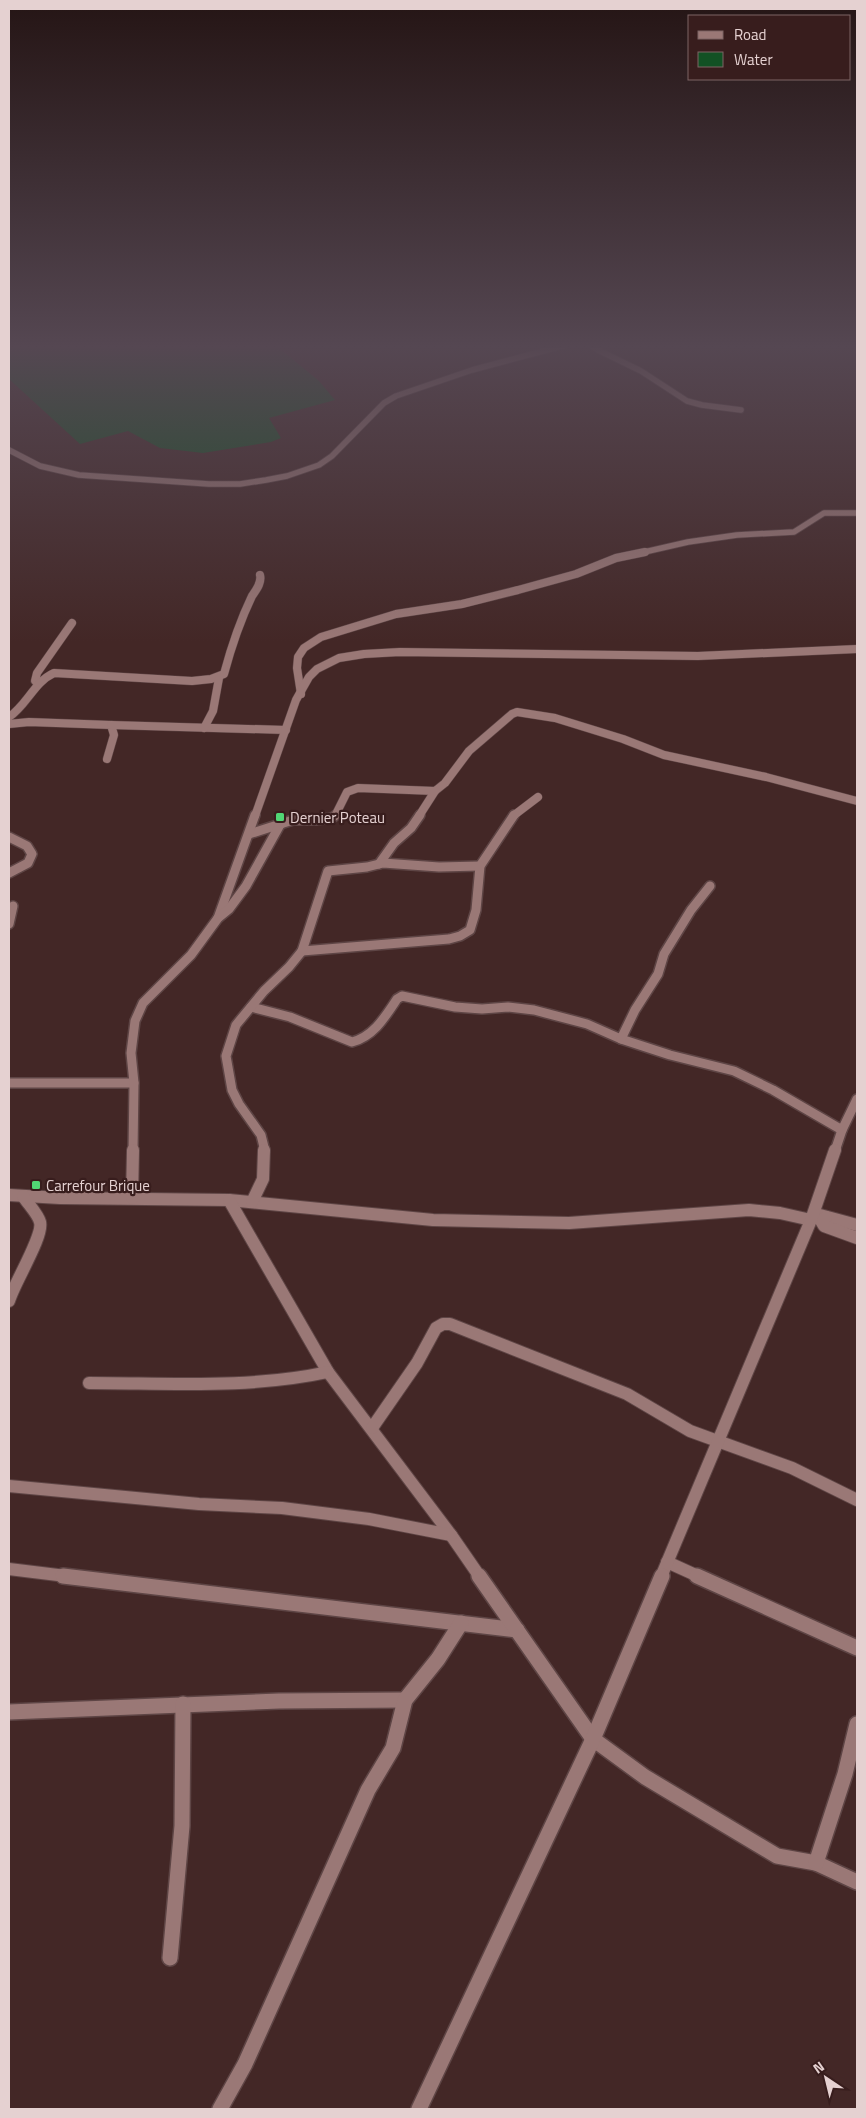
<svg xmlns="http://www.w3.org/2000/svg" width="866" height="2118" viewBox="0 0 866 2118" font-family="'Titillium Web',sans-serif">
<rect width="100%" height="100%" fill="#432726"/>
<polygon fill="#125124" points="9,345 289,345 279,348 319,381 335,400 269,418 281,438 271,442 203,453 160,448 128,431 80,444 9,379"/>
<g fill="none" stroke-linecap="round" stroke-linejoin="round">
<defs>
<g id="minor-far4">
<polyline points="594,345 593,347 598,350 641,371 687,401 702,405 741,410"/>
<polyline points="9,450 40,466 79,475 209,484 240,484 266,480 287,476 319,465 332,456 384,403 396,396 472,370 566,345"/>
<polyline points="640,553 688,542 737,535 794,532 824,513 857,513"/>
</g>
<g id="minor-far3">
<polyline points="38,683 35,681 37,673 72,623"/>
<polyline points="301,694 297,668 298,657 304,648 321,637 396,614 462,604 518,590 576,574 616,558 645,552"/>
<path d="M9 717C27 705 34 682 54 673L192 681 211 679 224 674C231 648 240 621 252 596 256 590 262 583 260 575"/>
<polyline points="9,724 29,722 111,725 114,735 107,759"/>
<polyline points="111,725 286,730"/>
<polyline points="204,728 213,711 219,678"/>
<polyline points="255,816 296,700 309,677 317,669 339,658 364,654 400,652 698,656 857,649"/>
<polyline points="335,816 347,792 358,788 435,791 445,783 469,751 512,714 517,712 555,718 623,739 664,755 766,777 857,801"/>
<polyline points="419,816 435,791"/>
<polyline points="513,816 538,797"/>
</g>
<g id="minor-far2">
<polyline points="249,834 293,820 316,820 332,818 336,815"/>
<polyline points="9,837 27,846 32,854 28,863 9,873"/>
<polyline points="379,864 394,843 411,828 420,815"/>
<polyline points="218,918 255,815"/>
<polyline points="9,924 13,906"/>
<polyline points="302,951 449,939 460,936 470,930 476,910 480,866 514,815"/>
<path d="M251 1007 290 1017 352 1042C374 1036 385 1017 397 999L402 996 455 1007 482 1009 508 1007 534 1010 587 1024 621 1039 670 1055 734 1071 773 1090 842 1130"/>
<polyline points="621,1039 635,1010 658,974 664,954 691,910 710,886"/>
<polyline points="9,1083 134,1083"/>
<polyline points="133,1151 134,1083 131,1053 135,1021 143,1003 191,955 218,918 229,909 246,886 281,823"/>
<polyline points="265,1151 261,1135 239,1104 232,1090 226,1056 236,1025 264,991 289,967 302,951 328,871 367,867 383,863 439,867 480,866"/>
<polyline points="835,1151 842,1130 857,1099"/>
</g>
<g id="minor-far1">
<polyline points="9,1195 60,1198 229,1200 433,1220 569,1223 749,1210 780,1213 811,1220"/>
<polyline points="132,1198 133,1150"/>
<polyline points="229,1200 328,1372 451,1535 480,1577"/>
<polyline points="252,1202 263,1179 264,1150"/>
<polyline points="820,1215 857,1225"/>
<polyline points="826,1217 821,1221 824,1226 857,1238"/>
<path d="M9 1301C14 1283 44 1236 40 1222 38 1214 28 1204 23 1196"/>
<path d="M89 1383C169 1383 249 1389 328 1372"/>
<polyline points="372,1428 417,1363 436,1328 443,1324 450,1324 627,1394 690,1431 792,1468 857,1500"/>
<polyline points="9,1486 199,1504 282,1508 369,1519 451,1535"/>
<polyline points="667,1562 700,1577"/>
<polyline points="9,1569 74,1577"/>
<polyline points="661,1577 811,1220 835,1150"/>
</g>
<g id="minor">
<polyline points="63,1576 517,1630"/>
<polyline points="479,1576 593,1739 645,1777 777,1856 816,1863 857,1882"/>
<polyline points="697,1576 857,1648"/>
<polyline points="9,1712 279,1701 405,1700"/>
<polyline points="816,1863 845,1774 857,1724"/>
<polyline points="170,1958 182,1826 183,1704"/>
<polyline points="220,2109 245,2064 368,1790 393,1748 405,1700 438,1659 461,1623"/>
<polyline points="419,2109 593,1739 662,1576"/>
</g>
</defs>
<use href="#minor-far4" stroke="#5e4545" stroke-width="7"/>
<use href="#minor-far3" stroke="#5e4545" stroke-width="9"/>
<use href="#minor-far2" stroke="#5e4545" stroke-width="12"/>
<use href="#minor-far1" stroke="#5e4545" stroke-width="14"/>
<use href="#minor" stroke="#5e4545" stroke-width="18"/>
<use href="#minor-far4" stroke="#9a7876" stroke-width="5.5"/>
<use href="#minor-far3" stroke="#9a7876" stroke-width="8"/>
<use href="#minor-far2" stroke="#9a7876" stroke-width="9"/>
<use href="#minor-far1" stroke="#9a7876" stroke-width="12"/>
<use href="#minor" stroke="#9a7876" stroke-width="15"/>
</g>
<linearGradient id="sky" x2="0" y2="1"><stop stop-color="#251515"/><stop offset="0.54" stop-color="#554752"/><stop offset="1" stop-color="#554752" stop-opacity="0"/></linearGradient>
<rect width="866" height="642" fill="url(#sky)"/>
<g fill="#51d674" stroke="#381d1d" stroke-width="2">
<rect x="275" y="812" width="10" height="10" rx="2.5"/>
<rect x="31" y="1180" width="10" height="10" rx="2.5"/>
</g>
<g text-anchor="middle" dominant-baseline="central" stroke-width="4.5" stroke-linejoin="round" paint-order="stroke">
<g font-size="15" fill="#e5d1d1" stroke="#381d1d" text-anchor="start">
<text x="290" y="817">Dernier Poteau</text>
<text x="46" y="1185">Carrefour Brique</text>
</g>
</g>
<rect width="866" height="2118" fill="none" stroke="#e5d1d1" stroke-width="20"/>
<rect x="688" y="15" width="162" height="65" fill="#381d1d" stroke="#7d6565"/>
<rect x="698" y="31" width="25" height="8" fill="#9a7876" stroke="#7d6565"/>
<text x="734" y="40" font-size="15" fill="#e5d1d1">Road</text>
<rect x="698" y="52" width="25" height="15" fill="#125124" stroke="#7d6565"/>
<text x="734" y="65" font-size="15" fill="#e5d1d1">Water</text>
<g transform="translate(826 2078) rotate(325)" stroke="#381d1d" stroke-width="4" paint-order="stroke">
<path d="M0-4L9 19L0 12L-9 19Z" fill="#e5d1d1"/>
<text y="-8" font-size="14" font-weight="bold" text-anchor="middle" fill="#e5d1d1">N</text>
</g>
</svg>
